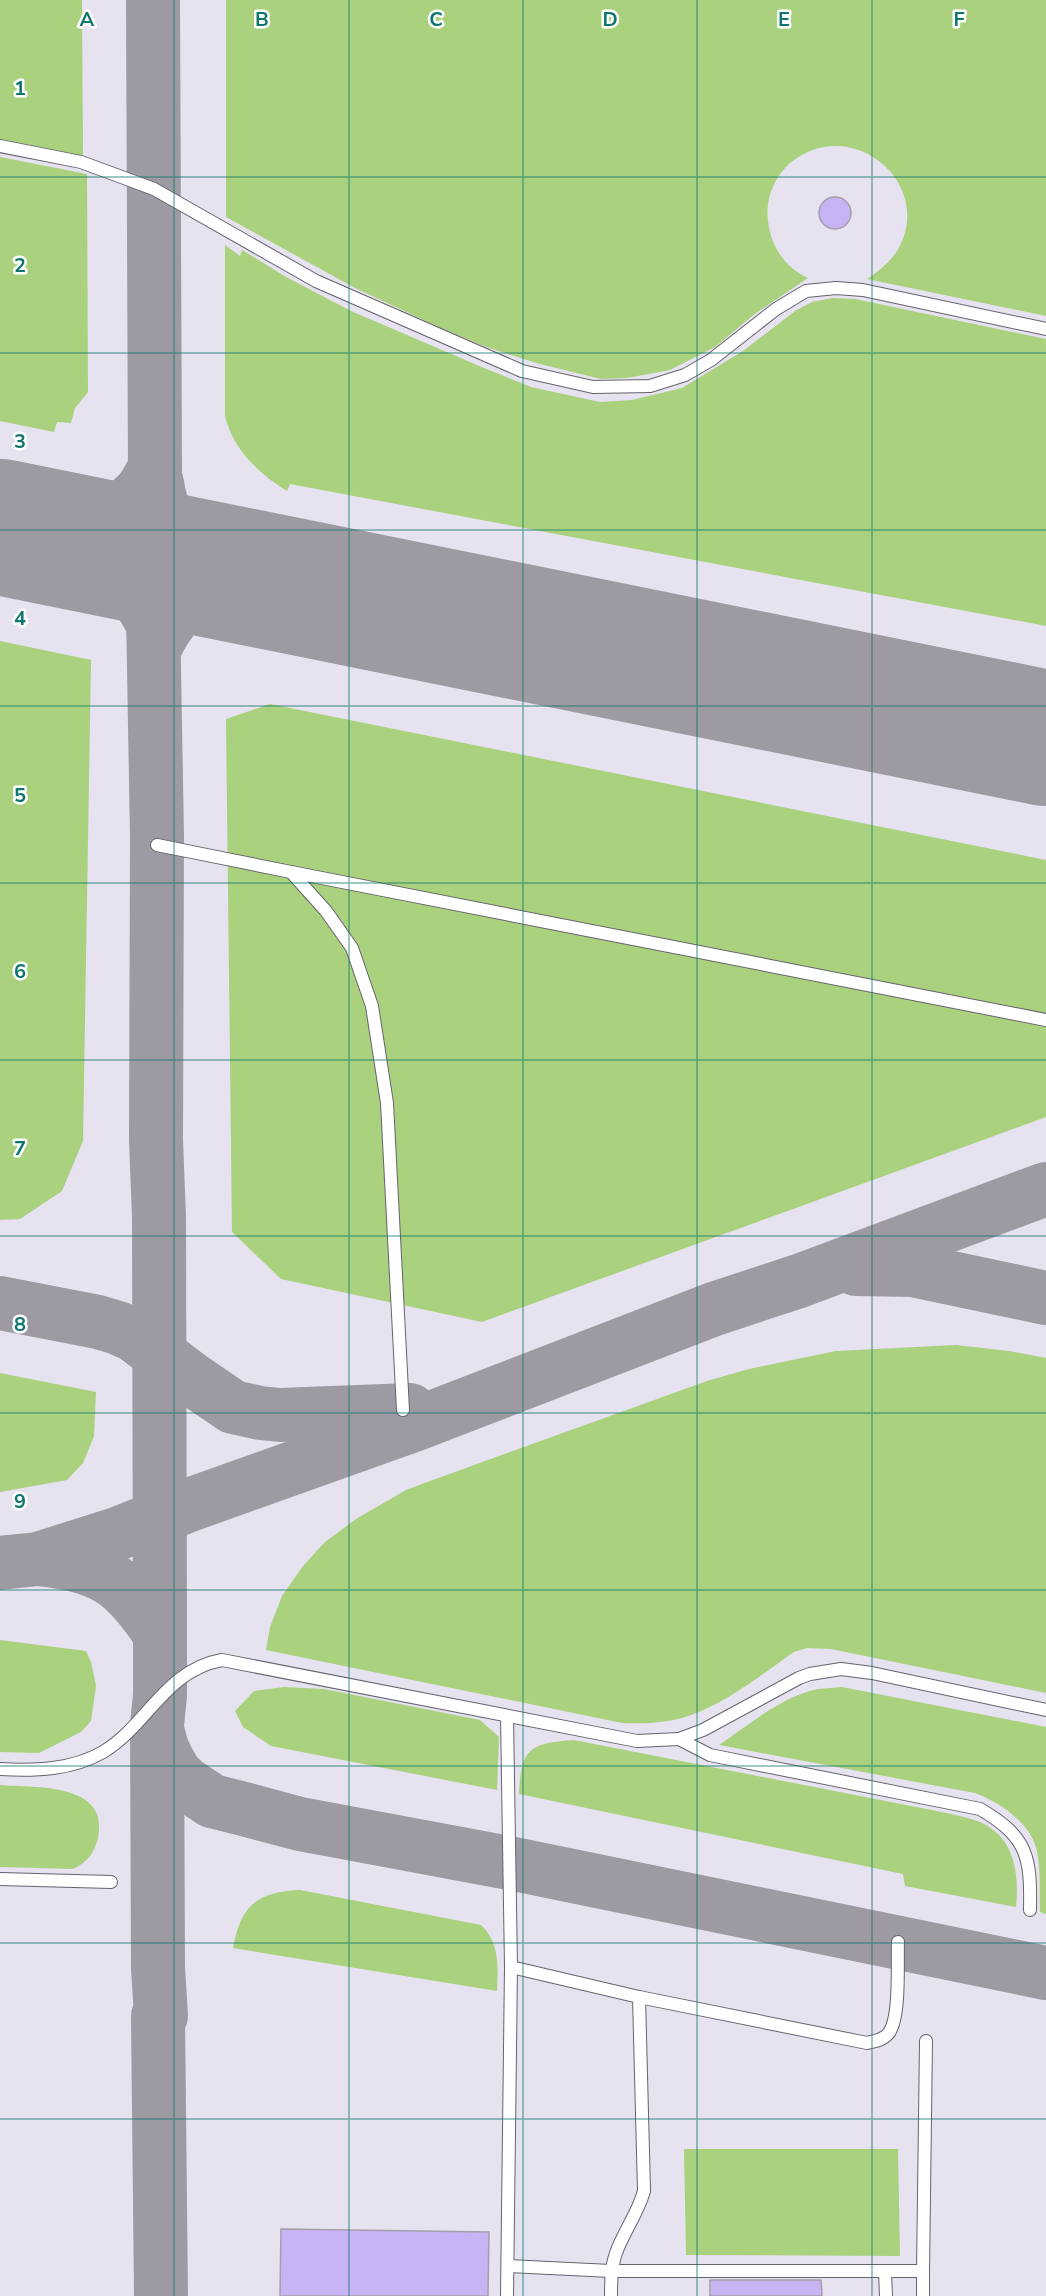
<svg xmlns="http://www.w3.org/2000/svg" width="1046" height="2296" viewBox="0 0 1046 2296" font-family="'Nunito Sans',sans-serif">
<rect width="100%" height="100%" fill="#e6e2ef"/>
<g fill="#aad17d">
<polygon points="0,0 82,0 83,156 0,141"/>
<path d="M226 0H1046V316L867 279C879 271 889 263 897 251 937 185 852 112 790 163 774 177 765 200 768 221 771 246 784 267 808 278L756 313 715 347 670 370 627 378 601 379 540 364 489 348 447 331 355 288 226 217Z"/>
<polygon points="0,157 87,174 88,392 75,408 71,423 57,422 54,432 0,421"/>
<path d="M225 245 240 256 242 250 288 278 351 311 484 368 531 387 600 402 632 400 682 388 743 351 795 311 812 302 832 298 855 299 1046 339V626L290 484 287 491C258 473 233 449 225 416Z"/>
<polygon points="0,641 91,660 83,1141 62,1191 20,1219 0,1220"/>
<polygon points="270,704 1046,860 1046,1117 482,1322 281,1279 232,1232 226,719"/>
<path d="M956 1345 1009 1351 1046 1358V1693L831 1649 807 1648 794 1652C762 1674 728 1702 691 1715 669 1723 645 1724 622 1723L266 1650 270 1627 282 1596 303 1566 325 1542 356 1519 406 1490 430 1481 707 1381 749 1369 836 1351Z"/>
<polygon points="0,1373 96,1392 94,1436 83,1463 67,1480 0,1492"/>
<polygon points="0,1640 86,1651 91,1662 96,1686 91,1721 81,1732 39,1753 0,1752"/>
<polygon points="284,1687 324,1689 480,1720 499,1737 497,1790 271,1746 243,1727 235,1711 254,1691"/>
<path d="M842 1687 1046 1727V1914L1040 1912C1039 1893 1041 1871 1037 1852 1032 1823 999 1802 975 1793L719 1745C749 1725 782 1696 818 1689 826 1688 834 1688 842 1687Z"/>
<path d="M574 1740 947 1813C962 1817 979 1819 992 1829 1016 1846 1019 1880 1016 1907L905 1886 903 1874 519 1794C521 1749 529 1743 574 1740Z"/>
<path d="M0 1785C35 1788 110 1782 98 1838 94 1853 88 1862 73 1869L0 1867Z"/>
<path d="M300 1890 481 1925C500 1943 498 1966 497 1991L233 1948C241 1905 257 1892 300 1890Z"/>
<polygon points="684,2149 898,2149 900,2256 686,2255"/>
</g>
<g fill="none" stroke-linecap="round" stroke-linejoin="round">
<g stroke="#9d9aa4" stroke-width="54">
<polyline points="153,0 155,468 152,557 157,837 156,1140 159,1217 160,1634 160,1695 157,1725 158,1968 161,2016 158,2016 161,2296"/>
<path d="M157 483C164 535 190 549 232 573"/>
<path d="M35 533C72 530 114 521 140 492 146 485 150 476 155 468"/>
<path d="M70 540C111 563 131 582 153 624"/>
<path d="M155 648C178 597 210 586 261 579"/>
<polyline points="856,1269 913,1270 1046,1298"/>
<polyline points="0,1303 98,1322 118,1328 134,1335 189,1377 233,1407 260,1413 280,1415 410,1410"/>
<path d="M38 1559C103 1565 125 1581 160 1634"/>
<polyline points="0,1563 38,1559 117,1534 192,1504 416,1424 714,1309 799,1281 1046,1189"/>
<polyline points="157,1729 162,1748 167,1759 175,1773 185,1783 212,1801 240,1808 300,1824 509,1863 1046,1973"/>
</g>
<polyline stroke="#9d9aa4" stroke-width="136" points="0,527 1046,738"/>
</g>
<g fill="#c8b3f5" stroke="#a29fab" stroke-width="1.5">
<circle cx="835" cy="213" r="16"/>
<polygon points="281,2229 489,2232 488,2296 280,2296"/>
<polygon points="710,2280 821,2280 822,2296 710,2296"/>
</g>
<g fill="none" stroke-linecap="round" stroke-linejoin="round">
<defs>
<g id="service">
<polyline points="0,146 81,162 154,189 316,281 522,371 593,387 650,386 685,375 711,360 776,309 806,291 836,288 863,290 1046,329"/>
<polyline points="157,845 291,872 326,911 352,948 372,1006 387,1103 403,1410"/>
<polyline points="291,872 1046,1020"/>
<path d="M507 1716 511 1967 639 1997 867 2043C875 2041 883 2040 888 2034 901 2019 897 1962 898 1942"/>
<path d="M679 1739 710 1755 980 1809C1028 1837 1031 1857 1030 1910"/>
<path d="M0 1769C35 1771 72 1770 103 1752 147 1726 165 1670 222 1660L637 1741 679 1739 703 1730 799 1678 810 1674 841 1669 872 1673 1046 1710"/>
<polyline points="0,1879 111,1882"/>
<polyline points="508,2266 611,2271 923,2271 926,2041"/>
<polyline points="923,2271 923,2296"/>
<polyline points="885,2272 886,2296"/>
<polyline points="507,2296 511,1967"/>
<path d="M611 2296C611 2282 611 2267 616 2253 624 2231 638 2213 644 2191L639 1997"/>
</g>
</defs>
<use href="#service" stroke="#66636e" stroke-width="14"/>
<use href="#service" stroke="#fff" stroke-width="12"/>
</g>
<path fill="none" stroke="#0f766e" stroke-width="1.5" stroke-opacity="0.55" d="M174 0V2296M349 0V2296M523 0V2296M697 0V2296M872 0V2296M0 177H1046M0 353H1046M0 530H1046M0 706H1046M0 883H1046M0 1060H1046M0 1236H1046M0 1413H1046M0 1590H1046M0 1766H1046M0 1943H1046M0 2119H1046"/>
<g font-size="20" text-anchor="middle" font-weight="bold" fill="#0f766e" stroke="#fff" stroke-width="5" stroke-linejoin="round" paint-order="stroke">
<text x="87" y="26">A</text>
<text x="262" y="26">B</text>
<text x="436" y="26">C</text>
<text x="610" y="26">D</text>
<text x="784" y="26">E</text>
<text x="959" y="26">F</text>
<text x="20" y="95">1</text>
<text x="20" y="272">2</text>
<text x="20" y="448">3</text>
<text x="20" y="625">4</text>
<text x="20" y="802">5</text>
<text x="20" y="978">6</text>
<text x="20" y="1155">7</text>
<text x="20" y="1331">8</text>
<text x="20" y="1508">9</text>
</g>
</svg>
